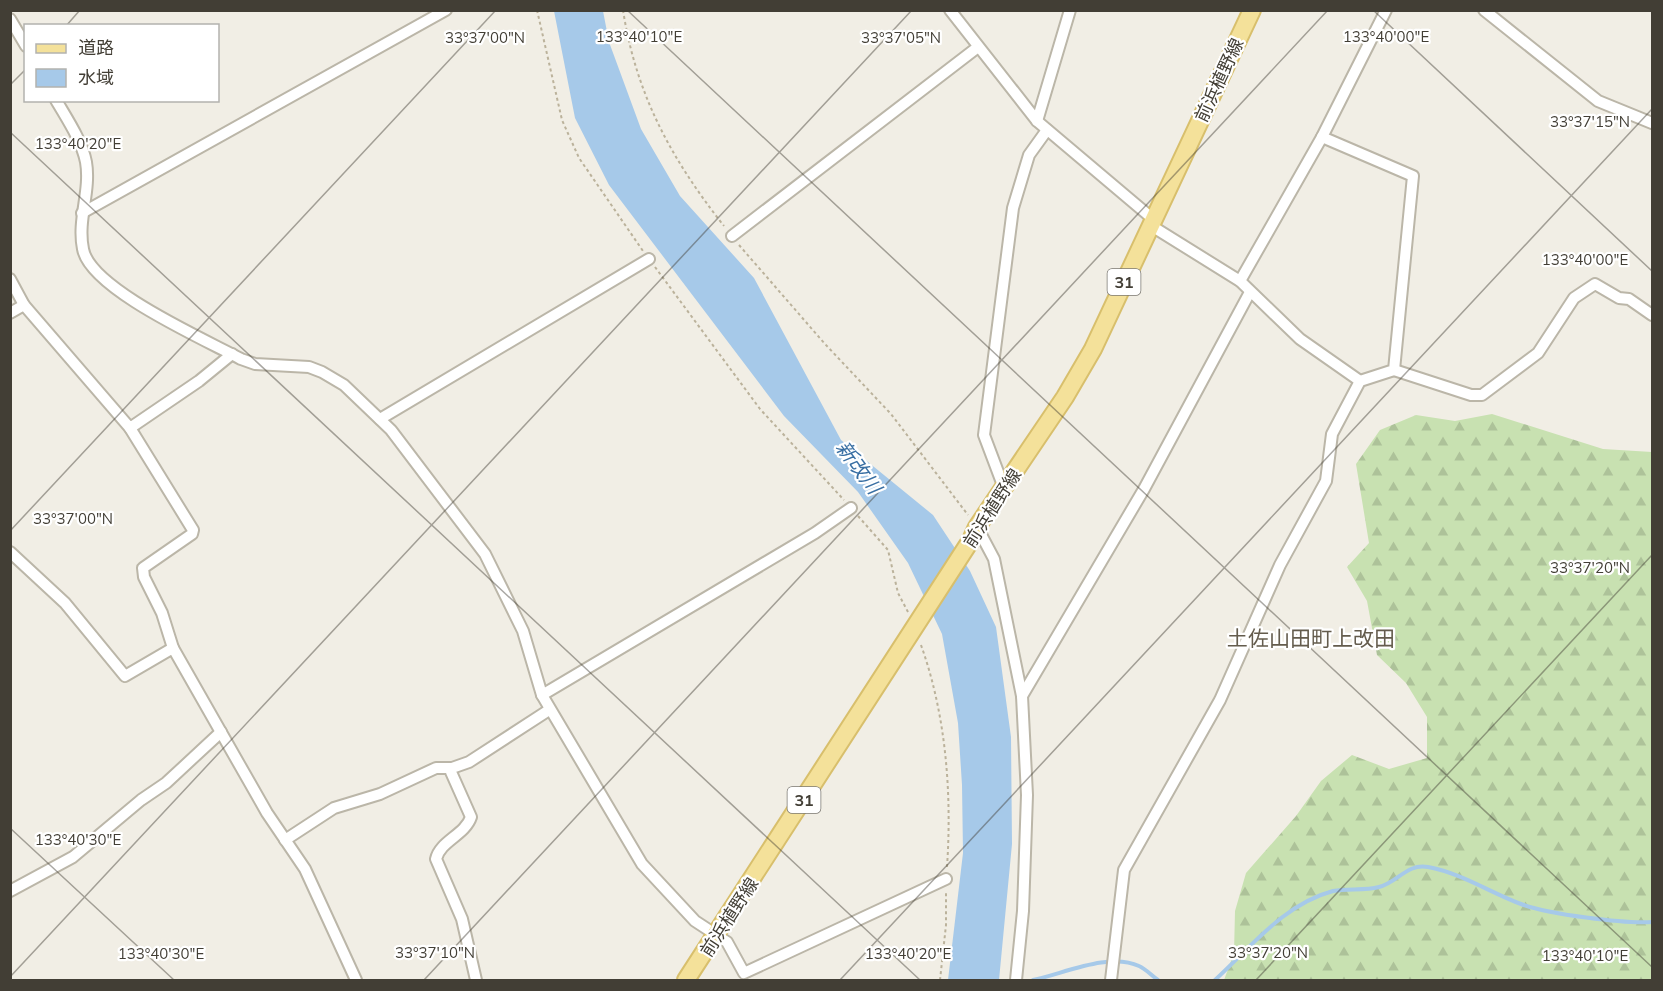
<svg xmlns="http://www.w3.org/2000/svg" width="1663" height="991" viewBox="0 0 1663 991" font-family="Mulish,'Noto Sans JP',sans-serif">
<defs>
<pattern id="forest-firs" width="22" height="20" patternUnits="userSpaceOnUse" patternTransform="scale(1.5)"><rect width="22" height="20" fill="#c8e1b1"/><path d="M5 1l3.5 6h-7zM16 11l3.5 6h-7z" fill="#adc299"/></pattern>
</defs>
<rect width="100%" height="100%" fill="#f1eee5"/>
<polygon fill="url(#forest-firs)" points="1492,414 1603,449 1652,452 1652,980 1224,980 1234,953 1235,911 1246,873 1296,816 1321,781 1352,755 1389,769 1427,758 1427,717 1406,683 1377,655 1367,601 1347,567 1369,543 1356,464 1380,430 1416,415 1455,421"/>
<polygon fill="#a6c9e9" points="554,11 603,11 609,42 641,129 680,196 754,278 841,440 933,515 970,571 996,627 1011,737 1012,844 999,980 948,980 963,853 962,785 958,723 942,634 908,563 858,492 784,416 609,185 575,118"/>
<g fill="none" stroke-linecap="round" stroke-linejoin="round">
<g stroke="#a6c9e9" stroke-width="4">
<path d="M1033 980C1063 974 1109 952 1139 966 1146 969 1152 976 1158 980"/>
<path d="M1215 980C1251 947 1284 904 1333 891 1348 888 1364 891 1379 887 1397 883 1407 863 1428 867 1461 873 1491 893 1521 904 1548 914 1624 924 1652 922"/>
</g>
<defs>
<g id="street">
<polyline points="950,10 1037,121 1153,219"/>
<polyline points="1484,10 1598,101 1652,123"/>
<polyline points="10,19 26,46"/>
<path d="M56 100C67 119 82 141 86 162 91 191 77 220 83 249 90 289 206 340 241 359L255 364 309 367 322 372 344 385 391 430 485 554 523 631 542 695 642 864 695 921 727 942 744 973 946 879"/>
<polyline points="1037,121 1070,10"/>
<polyline points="82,213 446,10"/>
<polyline points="1150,225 1240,281 1300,339 1360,381"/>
<polyline points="732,236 978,47"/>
<polyline points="10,279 24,305"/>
<polyline points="1240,281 1322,137 1386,10"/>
<polyline points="10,313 24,305 130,428 199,381 232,354"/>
<polyline points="1394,370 1471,395 1482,395 1538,353 1574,298 1595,284 1619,298 1629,299 1652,315"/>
<polyline points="380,419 649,259"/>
<polyline points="130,428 193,530 192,534 143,568 144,577 162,613 173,648"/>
<polyline points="1004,488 984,435 1013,208 1029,155 1047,130"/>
<polyline points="977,527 994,559 1022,696 1027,795 1023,911 1016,980"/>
<polyline points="10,552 65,603 125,676 173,648 267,813 305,869 356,980"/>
<polyline points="542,695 815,533 851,508"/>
<polyline points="1022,696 1144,489 1250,292"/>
<polyline points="285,840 334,808 380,794 436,768 452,768"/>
<polyline points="10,891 73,857 141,800 166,783 221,732"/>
<path d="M476 980 462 919 436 859C440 841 465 835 471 817L451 772 452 768 469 762 549 710"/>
<polyline points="1111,980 1124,870 1220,700 1280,565 1326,481 1332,434 1360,381 1394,370 1413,176 1322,137"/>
</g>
<polyline id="primary" points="686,980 971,540 977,527 1065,397 1093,349 1252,10"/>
</defs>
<use href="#street" stroke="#bbb6a8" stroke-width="14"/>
<use href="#primary" stroke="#d8bf6c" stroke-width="20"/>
<g stroke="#bbb29b" stroke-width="2" stroke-dasharray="3 3" stroke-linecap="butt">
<polyline points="537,10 562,120 579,158 643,251"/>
<path d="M623 10C636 95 672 160 724 226"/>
<polyline points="739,245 825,344 891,414 968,515"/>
<polyline points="655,267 760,409 844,500"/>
<polyline points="858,516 888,550 898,593 908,612"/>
<path d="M921 645C946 715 952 793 947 867"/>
<polyline points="940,980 946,925 946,891"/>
</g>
<use href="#street" stroke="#fff" stroke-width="10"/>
<use href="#primary" stroke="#f4e19a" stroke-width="16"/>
</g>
<path fill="none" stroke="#423e35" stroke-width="1.5" stroke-opacity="0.45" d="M627 10 1652 967M1373 10 1652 271M66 26 80 10M10 85 26 69M10 132 920 980M10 531 496 10M10 828 174 980M10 977 912 10M424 980 1328 10M840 980 1652 109M1256 980 1652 555"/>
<g text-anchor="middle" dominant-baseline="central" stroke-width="4.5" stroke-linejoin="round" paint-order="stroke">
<g fill="#fff" stroke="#7b7872" stroke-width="1.5">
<rect x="1107.5" y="269" width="33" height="26" rx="4.5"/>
<rect x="787.5" y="787" width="33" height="26" rx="4.5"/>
</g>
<g font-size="16" font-weight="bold" fill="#423e35">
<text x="1124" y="282">31</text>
<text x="804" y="800">31</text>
</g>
<g font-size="18" fill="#423e35" stroke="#fff">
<text transform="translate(1219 80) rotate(-65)">前浜植野線</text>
<text transform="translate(992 508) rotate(-57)">前浜植野線</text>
<text transform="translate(729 917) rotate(-57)">前浜植野線</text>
</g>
<g font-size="20" font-style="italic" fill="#396fa3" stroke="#fff">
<text transform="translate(859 467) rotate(53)">新改川</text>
</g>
<g font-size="21" fill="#645c4d" stroke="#fff">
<text x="1311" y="638">土佐山田町上改田</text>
</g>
</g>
<g font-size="15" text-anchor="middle" fill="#423e35" stroke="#fff" stroke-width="4.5" stroke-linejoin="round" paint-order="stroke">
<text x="1386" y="42">133°40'00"E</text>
<text x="639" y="42">133°40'10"E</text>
<text x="485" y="43">33°37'00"N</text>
<text x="901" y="43">33°37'05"N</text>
<text x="1590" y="127">33°37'15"N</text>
<text x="78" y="149">133°40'20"E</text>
<text x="1585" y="265">133°40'00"E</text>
<text x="73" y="524">33°37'00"N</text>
<text x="1590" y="573">33°37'20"N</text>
<text x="78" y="845">133°40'30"E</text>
<text x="435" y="958">33°37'10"N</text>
<text x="1268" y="958">33°37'20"N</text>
<text x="161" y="959">133°40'30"E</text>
<text x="908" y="959">133°40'20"E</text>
<text x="1585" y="961">133°40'10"E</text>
</g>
<rect width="1663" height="991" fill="none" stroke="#423e35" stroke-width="24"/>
<rect x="24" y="24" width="195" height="78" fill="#ffffff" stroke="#b3b2ae" stroke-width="1.5"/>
<rect x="36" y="44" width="30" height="9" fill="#f4e19a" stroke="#b3b2ae" stroke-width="1.5"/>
<text x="78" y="54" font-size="18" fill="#423e35">道路</text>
<rect x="36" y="69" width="30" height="18" fill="#a6c9e9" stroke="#b3b2ae" stroke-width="1.5"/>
<text x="78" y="84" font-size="18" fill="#423e35">水域</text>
</svg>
